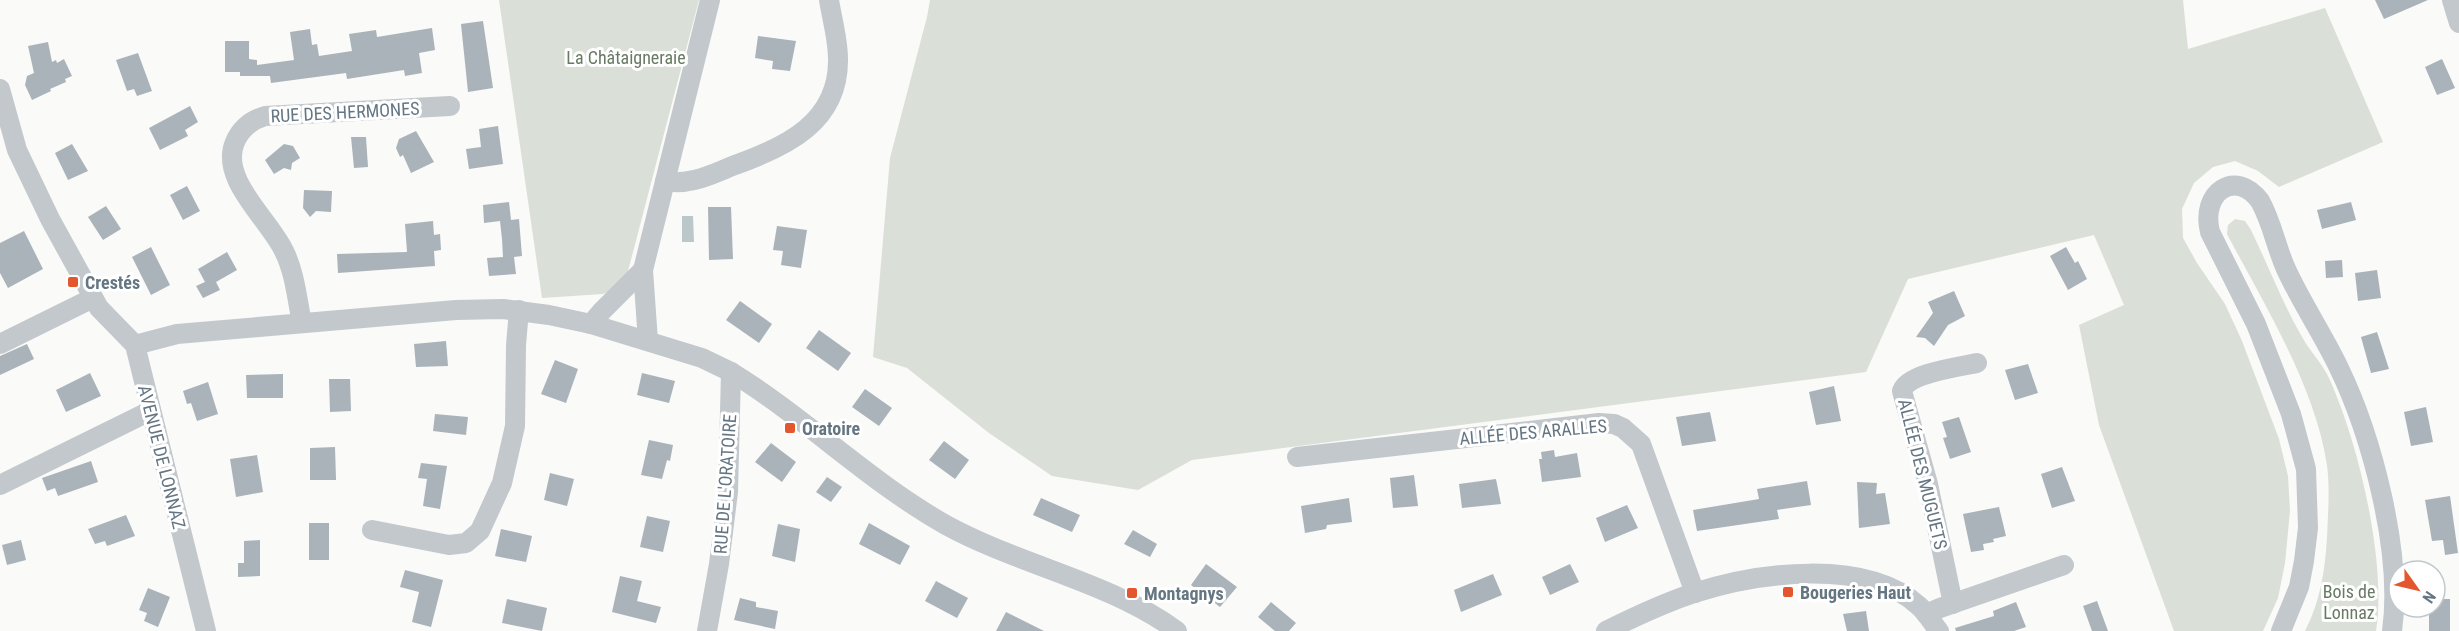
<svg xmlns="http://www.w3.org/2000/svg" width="2459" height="631" viewBox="0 0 2459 631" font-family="'Roboto Condensed',sans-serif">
<rect width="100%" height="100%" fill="#fafaf8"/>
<g fill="#dadfd7">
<polygon points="499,0 699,0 627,275 612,290 603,294 542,298"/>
<polygon points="930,0 2183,0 2188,49 2325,8 2383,142 2279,187 2258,171 2235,161 2213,167 2194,183 2182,209 2183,238 2197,263 2225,304 2242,341 2279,439 2288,476 2290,511 2285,563 2278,598 2263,631 2174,631 2099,425 2079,325 2124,305 2094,235 1908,279 1866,372 1192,460 1138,490 1052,476 989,433 907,368 873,357 890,158 927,17"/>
<path d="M2235 219 2245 221 2251 230C2269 267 2284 307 2305 342 2312 353 2322 364 2328 376 2358 440 2387 562 2376 631H2305C2320 602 2325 571 2327 538 2328 514 2330 488 2327 465 2315 386 2264 304 2227 234L2228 225Z"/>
</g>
<polygon fill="#bbc7cb" points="682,216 693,216 694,242 682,242"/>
<g fill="#aab3b9">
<polygon points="2375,0 2428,0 2384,19"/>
<polygon points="483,21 493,88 468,92 461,24"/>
<polygon points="432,28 435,50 419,53 422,73 405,76 404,70 347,79 346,73 271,83 270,76 240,76 240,72 225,72 225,41 249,41 249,59 257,60 257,65 294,60 290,32 310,29 312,45 317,44 319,56 352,51 349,34 376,30 377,37"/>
<polygon points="758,36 796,41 790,71 772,69 773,61 755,58"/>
<polygon points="48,42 52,62 56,60 57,63 64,59 72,76 65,79 66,82 50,89 51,91 32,100 25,85 27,76 34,73 28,46"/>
<polygon points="138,53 152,91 137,96 134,89 127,91 116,60"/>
<polygon points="2442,59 2455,88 2437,95 2425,67"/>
<polygon points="190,106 198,122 185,130 188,136 160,150 149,128"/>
<polygon points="498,126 503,164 469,169 466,149 481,147 479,129"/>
<polygon points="416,131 434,162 411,173 403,155 400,157 396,148 399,139"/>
<polygon points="351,137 366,137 368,167 354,168"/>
<polygon points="72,144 88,171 68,180 55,153"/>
<polygon points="284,144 293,146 300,158 292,163 291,170 284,168 274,174 265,160"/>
<polygon points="187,186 200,211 183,220 170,195"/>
<polygon points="304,190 332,191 331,212 316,211 310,217 303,208"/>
<polygon points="509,202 511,220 519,219 522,256 514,257 516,274 489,276 487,258 503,257 502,239 500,221 484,223 483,205"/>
<polygon points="2351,202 2356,220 2322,229 2317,210"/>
<polygon points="106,206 121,229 103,240 88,217"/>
<polygon points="708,207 731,207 733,259 709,260"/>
<polygon points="433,221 434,235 440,234 441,250 434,251 435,266 338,273 337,254 407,252 405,224"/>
<polygon points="777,226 807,230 801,268 781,265 783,251 773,250"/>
<polygon points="24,231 43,269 8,288 0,273 0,243"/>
<polygon points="151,247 170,285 151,295 132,257"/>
<polygon points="2066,247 2075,263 2078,261 2087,279 2068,290 2050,256"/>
<polygon points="227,252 237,270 216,282 220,290 203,298 196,286 205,282 198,269"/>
<polygon points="2342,260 2343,277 2326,278 2325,261"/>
<polygon points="2377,270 2381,298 2358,301 2355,273"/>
<polygon points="1954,291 1965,316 1948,325 1934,346 1925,338 1916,337 1933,313 1928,302"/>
<polygon points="740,301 772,324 759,343 726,320"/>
<polygon points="819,330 851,353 838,371 806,348"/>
<polygon points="2377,332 2389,369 2371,373 2361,337"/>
<polygon points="446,341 448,366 416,367 414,344"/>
<polygon points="27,344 34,359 0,375 0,356"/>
<polygon points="555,360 578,369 566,403 541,394"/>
<polygon points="2028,364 2038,393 2015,400 2005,370"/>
<polygon points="90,373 101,396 66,412 56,390"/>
<polygon points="642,373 675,381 669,403 637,395"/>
<polygon points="283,374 283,398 247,398 246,375"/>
<polygon points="329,379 350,379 351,411 330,412"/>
<polygon points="208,382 218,414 197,421 191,403 187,404 183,391"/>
<polygon points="1834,386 1841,421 1816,425 1809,392"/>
<polygon points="865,389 892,408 879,426 852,407"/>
<polygon points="2426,407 2433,442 2411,446 2404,412"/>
<polygon points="1710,412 1716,441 1682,446 1676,417"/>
<polygon points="435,414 468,417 466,435 433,431"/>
<polygon points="1959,417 1971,452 1950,459 1943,438 1947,437 1942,422"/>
<polygon points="649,440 673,445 670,461 667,460 662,479 641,475"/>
<polygon points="944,441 969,460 955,479 929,460"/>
<polygon points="771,443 796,462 782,482 755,462"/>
<polygon points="335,447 336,480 310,480 310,448"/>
<polygon points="1554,450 1555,457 1577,453 1581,477 1542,482 1539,459 1542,459 1541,452"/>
<polygon points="257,455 263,492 236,497 230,459"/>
<polygon points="91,461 98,482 58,496 55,488 47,491 42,478"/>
<polygon points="421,463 447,466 440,509 423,506 427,479 418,478"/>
<polygon points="2062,467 2075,501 2052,508 2041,474"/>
<polygon points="550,473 574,479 567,506 544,500"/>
<polygon points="1414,475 1418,506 1393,508 1390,478"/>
<polygon points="827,477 842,487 831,502 816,492"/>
<polygon points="1496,479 1501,504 1462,508 1459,484"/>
<polygon points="1807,481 1811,505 1777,510 1779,519 1697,531 1693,510 1759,499 1757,489"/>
<polygon points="1857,482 1877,483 1876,494 1885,493 1890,524 1859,528"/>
<polygon points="2450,496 2458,553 2445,555 2443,540 2432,541 2425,500"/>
<polygon points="1041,498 1080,515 1072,532 1033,515"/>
<polygon points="1349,498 1352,522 1327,525 1326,529 1305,533 1301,506"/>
<polygon points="1627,505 1638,528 1605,542 1596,518"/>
<polygon points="1999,507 2006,536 1993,539 1994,542 1983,544 1984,550 1971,552 1963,514"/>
<polygon points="126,515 135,536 107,546 105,541 95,544 88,529"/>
<polygon points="647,516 670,521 663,552 640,547"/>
<rect x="309" y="523" width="20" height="37"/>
<polygon points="869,523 910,546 900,565 859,544"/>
<polygon points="778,524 800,529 795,562 772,556"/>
<polygon points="501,529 532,536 526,562 495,556"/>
<polygon points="1133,530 1157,544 1150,557 1124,544"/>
<polygon points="21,540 26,560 7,565 2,545"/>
<polygon points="260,540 260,576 238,577 238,563 244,563 244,541"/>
<polygon points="1206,564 1237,587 1220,607 1191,585"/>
<polygon points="1570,564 1579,582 1550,595 1542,577"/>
<polygon points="405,570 443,580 431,627 412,622 419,592 400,587"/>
<polygon points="1493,574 1502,595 1461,612 1454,590"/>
<polygon points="620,576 642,581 637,601 661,607 656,623 612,612"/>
<polygon points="936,581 968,598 957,618 925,601"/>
<polygon points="148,588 170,597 158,627 144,621 147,613 139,610"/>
<polygon points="740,598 756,602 756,607 778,611 775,629 734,620"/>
<polygon points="507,599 547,608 542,631 502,623"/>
<polygon points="2435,599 2450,599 2450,631 2429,631 2429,607 2435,607"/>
<polygon points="2097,601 2108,631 2092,631 2083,606"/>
<polygon points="1271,602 1296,623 1289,631 1275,631 1258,617"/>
<polygon points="2016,602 2026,627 2014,631 1956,631 1955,628 1994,616 1993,611"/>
<polygon points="1866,611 1869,631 1847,631 1843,614"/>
<polygon points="1006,612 1044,631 996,631"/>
</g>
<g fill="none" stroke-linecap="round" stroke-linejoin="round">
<g stroke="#c3c8cc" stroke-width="20">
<polyline points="2452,0 2459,23"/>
<polyline points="0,89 17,150 50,219 99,308 135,345 206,631"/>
<path d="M665 181C690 186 712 174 735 165 786 147 839 122 838 59 838 39 832 19 829 0"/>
<path d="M302 323C297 299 295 273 284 251 269 219 219 179 235 142 241 128 252 120 265 116L450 106"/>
<polyline points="591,324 602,311 643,270"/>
<polyline points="648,341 643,270 710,0"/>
<polyline points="0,344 93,298"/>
<path d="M135 345 177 334 456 310 503 309 549 315 591 324 702 358 731 372C806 418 868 481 946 525 1021 566 1108 581 1177 631"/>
<polyline points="1297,457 1599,423 1614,424 1623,428 1641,444 1695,593"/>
<polyline points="0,485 150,411"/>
<polyline points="372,530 449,545 466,543 480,531 502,483 515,426 516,345 519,310"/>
<path d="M1953 604 1928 484 1902 391C1908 373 1959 367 1977 363"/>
<polyline points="1926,614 1940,608 2064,565"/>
<polyline points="707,631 719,564 728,492 731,372"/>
<path d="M1606 631C1634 617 1664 603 1694 593 1757 573 1865 557 1919 606 1927 613 1932 623 1939 631"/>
<path d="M2281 631 2299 587 2304 561 2308 528 2306 469 2291 414 2256 324 2210 232C2200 192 2236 168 2260 201 2272 222 2276 247 2286 269 2301 302 2322 333 2338 366 2372 436 2403 553 2392 631"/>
</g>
</g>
<g fill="#e4572e" stroke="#fff" stroke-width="2">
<rect x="67" y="276" width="12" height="12" rx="3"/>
<rect x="784" y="422" width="12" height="12" rx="3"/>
<rect x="1782" y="586" width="12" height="12" rx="3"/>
<rect x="1126" y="587" width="12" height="12" rx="3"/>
</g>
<g text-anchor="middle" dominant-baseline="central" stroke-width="6" stroke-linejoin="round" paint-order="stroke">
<g font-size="18" fill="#687a64" stroke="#fff">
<text x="626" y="57">La Châtaigneraie</text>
<text x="2349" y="591">Bois de<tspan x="2349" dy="21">Lonnaz</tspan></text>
</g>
<g font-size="18" fill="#657683" stroke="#fff">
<text transform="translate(345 112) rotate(-3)">RUE DES HERMONES</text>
<text transform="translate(1533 432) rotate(-5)">ALLÉE DES ARALLES</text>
<text transform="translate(162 457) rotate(76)">AVENUE DE LONNAZ</text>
<text transform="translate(1923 474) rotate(76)">ALLÉE DES MUGUETS</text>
<text transform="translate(725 484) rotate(-86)">RUE DE L'ORATOIRE</text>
</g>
<g font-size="18" font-weight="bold" fill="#657683" stroke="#fff" text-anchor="start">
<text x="85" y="282">Crestés</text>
<text x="802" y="428">Oratoire</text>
<text x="1800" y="592">Bougeries Haut</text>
<text x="1144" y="593">Montagnys</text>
</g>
</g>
<g transform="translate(2417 589) rotate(124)"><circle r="28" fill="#ffffff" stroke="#c1c8cd" stroke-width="1.5"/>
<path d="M0-4.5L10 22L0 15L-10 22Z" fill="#e4572e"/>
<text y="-9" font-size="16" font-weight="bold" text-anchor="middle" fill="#657683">N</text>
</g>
</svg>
